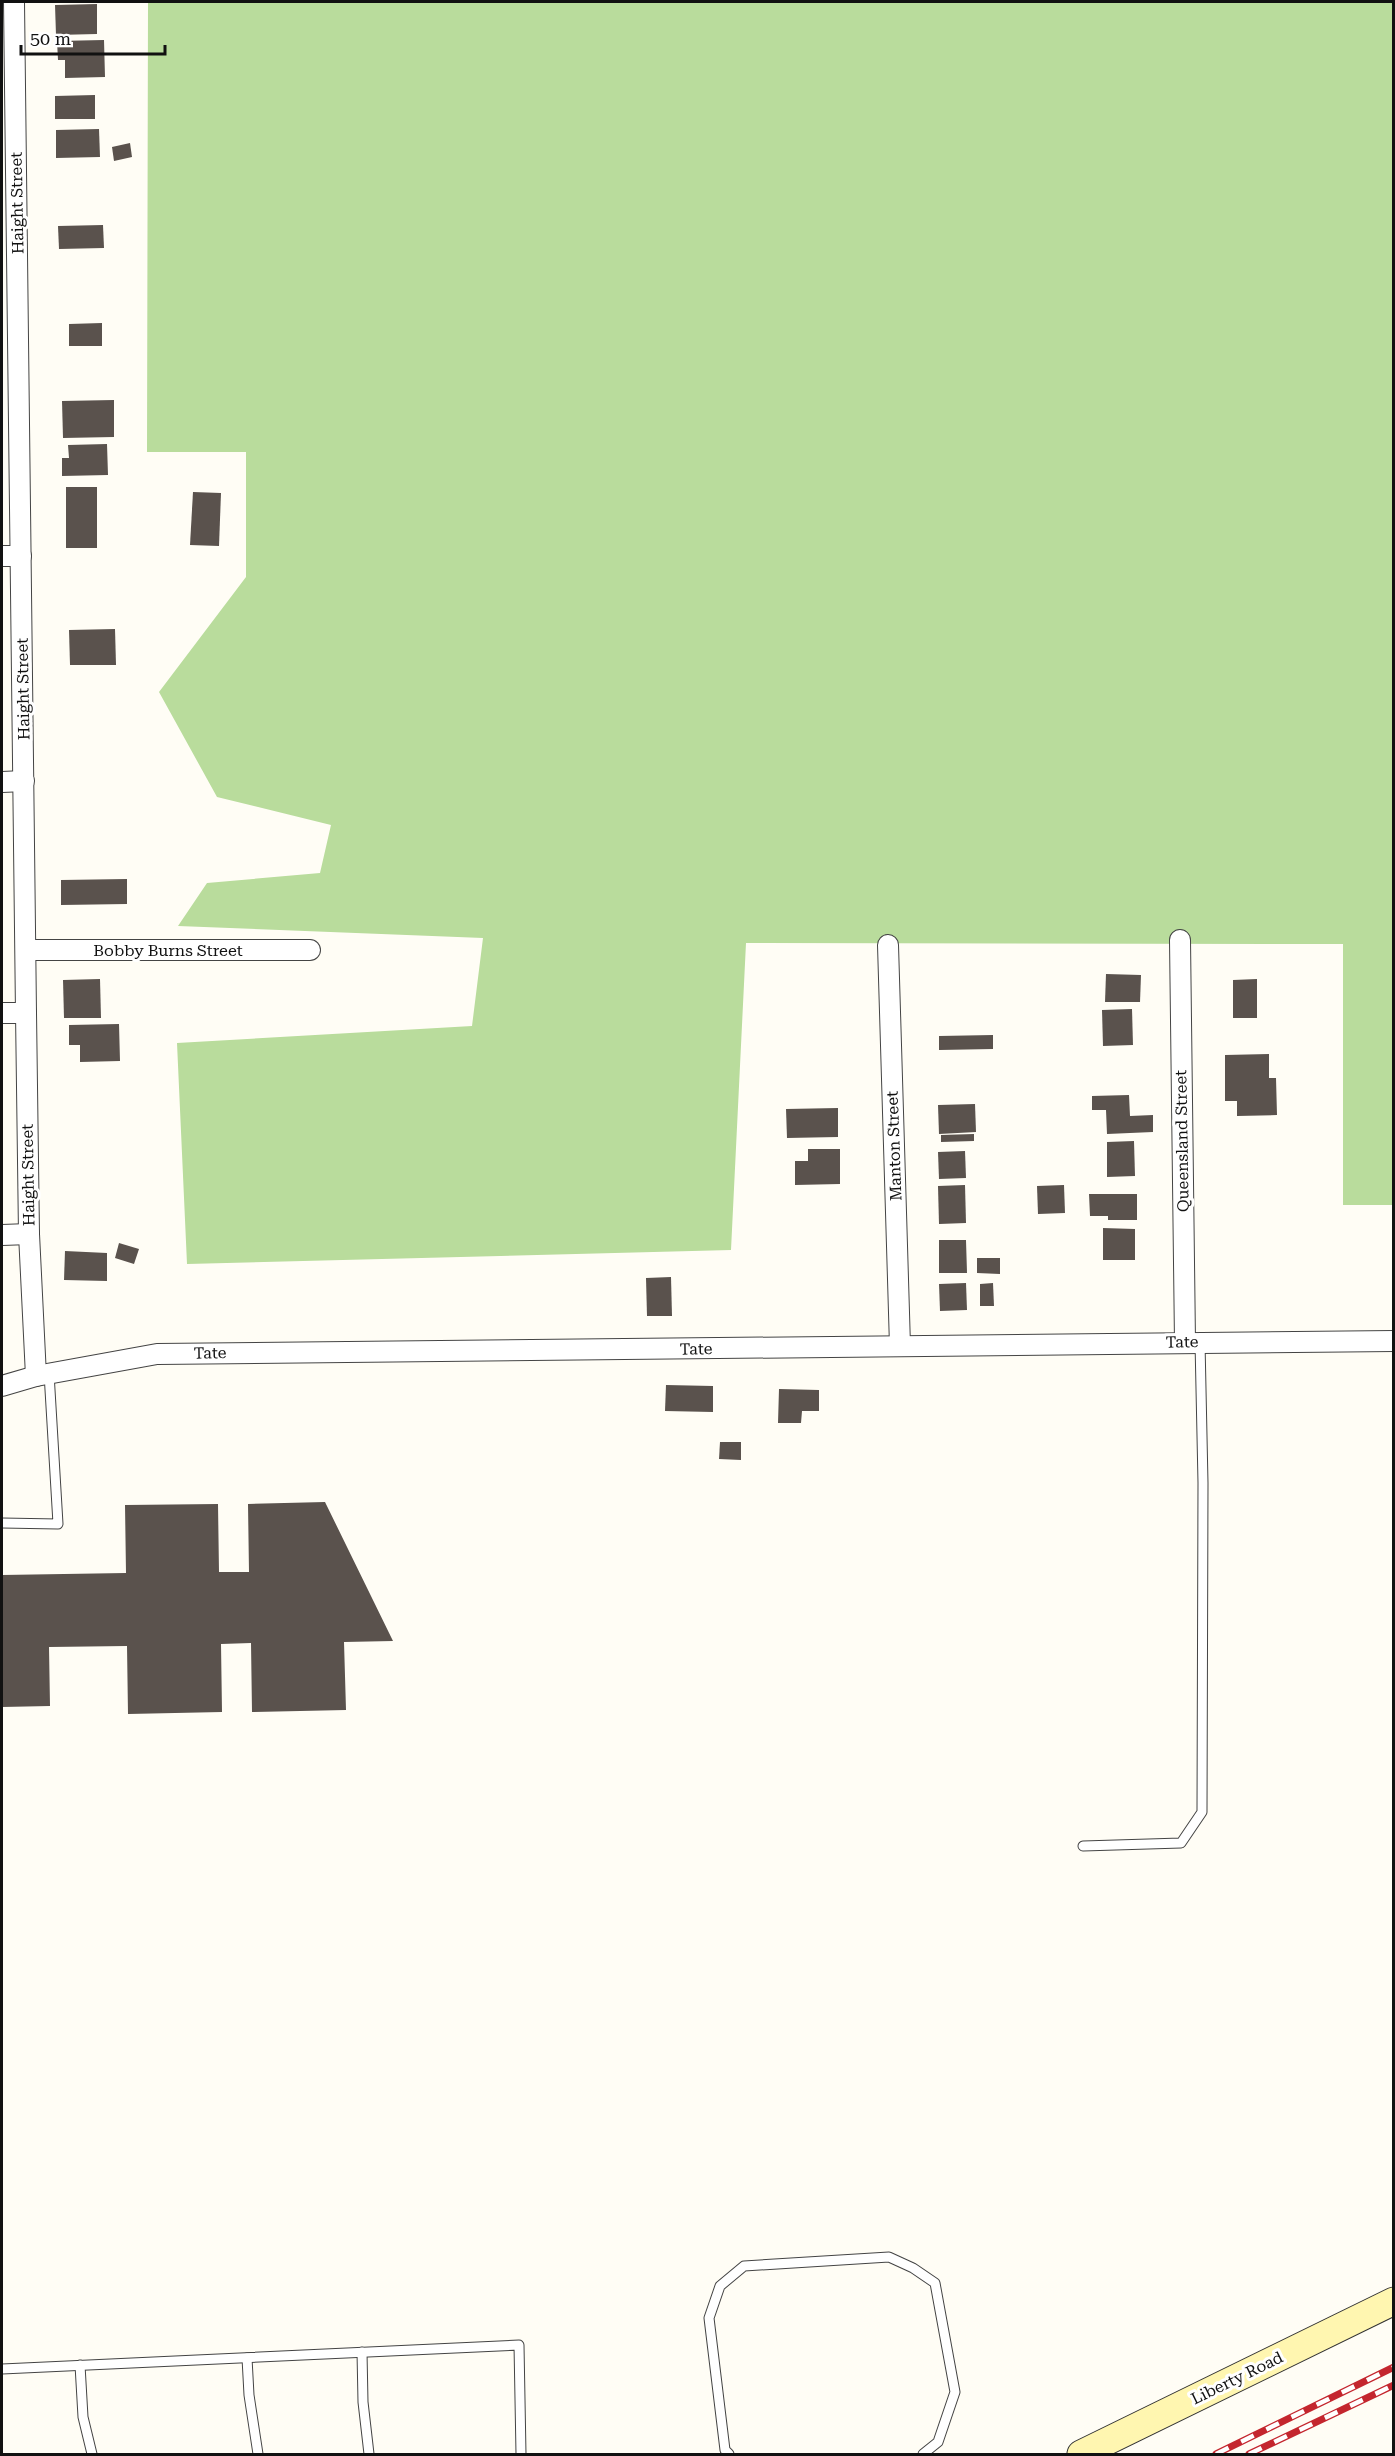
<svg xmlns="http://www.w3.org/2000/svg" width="1395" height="2456" viewBox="0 0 1395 2456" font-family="'Roboto Serif',serif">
<rect width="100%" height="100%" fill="#fffdf5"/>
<polygon fill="#b9dc9c" points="148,2 1393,2 1393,1205 1343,1205 1343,944 746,943 731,1250 187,1264 177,1043 472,1026 483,938 178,926 207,883 320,873 331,825 217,797 159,692 246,577 246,452 147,452"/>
<g fill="#5a524d">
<polygon points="97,4 97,34 56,35 55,5"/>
<polygon points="104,40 105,77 65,78 65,60 58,60 57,41"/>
<polygon points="95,95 95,119 55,119 55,96"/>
<polygon points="99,129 100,157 56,158 56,130"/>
<polygon points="130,143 132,157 114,161 112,147"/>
<polygon points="103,225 104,248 59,249 58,226"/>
<polygon points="102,323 102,346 69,346 69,324"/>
<polygon points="114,400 114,437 63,438 62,401"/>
<polygon points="107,444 108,475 62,476 62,458 69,458 68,445"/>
<rect x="66" y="487" width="31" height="61"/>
<polygon points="193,492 221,493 219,546 190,545"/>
<polygon points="115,629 116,665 70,665 69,630"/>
<polygon points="127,879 127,904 61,905 61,880"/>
<polygon points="1106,974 1141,975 1140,1002 1105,1002"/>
<polygon points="100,979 101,1018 64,1018 63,980"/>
<polygon points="1257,979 1257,1018 1233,1018 1233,980"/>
<polygon points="1132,1009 1133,1045 1103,1046 1102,1010"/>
<polygon points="119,1024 120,1061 80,1062 80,1045 69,1045 69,1025"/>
<polygon points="993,1035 993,1049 939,1050 939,1036"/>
<polygon points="1269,1054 1269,1078 1276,1078 1277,1115 1237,1116 1237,1101 1225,1101 1225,1055"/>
<polygon points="1129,1095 1130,1116 1153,1115 1153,1132 1107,1134 1106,1110 1092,1110 1092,1096"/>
<polygon points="975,1104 976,1132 939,1134 938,1105"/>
<polygon points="838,1108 838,1137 787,1138 786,1109"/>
<polygon points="974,1134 974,1141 941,1142 941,1135"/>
<polygon points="1134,1141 1135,1176 1107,1177 1107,1142"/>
<polygon points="808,1149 840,1149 840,1184 795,1185 795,1161 808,1161"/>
<polygon points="965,1151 966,1178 939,1179 938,1152"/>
<polygon points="965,1185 966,1223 939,1224 938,1186"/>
<polygon points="1064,1185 1065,1213 1038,1214 1037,1186"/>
<polygon points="1089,1194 1137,1194 1137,1220 1108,1220 1108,1216 1090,1216"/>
<polygon points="1103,1228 1135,1229 1135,1260 1103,1260"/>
<polygon points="939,1240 966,1240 967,1273 939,1273"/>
<polygon points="119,1243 139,1249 134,1264 115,1258"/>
<polygon points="65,1251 107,1253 107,1281 64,1280"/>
<polygon points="977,1258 1000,1258 1000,1274 977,1273"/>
<polygon points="671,1277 672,1316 647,1316 646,1278"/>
<polygon points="966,1283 967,1310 940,1311 939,1284"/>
<polygon points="993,1283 994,1306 980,1306 980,1284"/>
<polygon points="666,1385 713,1386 713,1412 665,1411"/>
<polygon points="779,1389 819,1390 819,1411 802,1411 801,1423 778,1423"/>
<polygon points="720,1442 741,1442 741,1460 719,1459"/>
<polygon points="325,1502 393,1641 344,1642 346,1710 252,1712 251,1643 221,1644 222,1712 128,1714 127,1646 49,1647 50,1706 2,1707 2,1575 126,1573 125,1505 218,1504 219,1572 249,1572 248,1504"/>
</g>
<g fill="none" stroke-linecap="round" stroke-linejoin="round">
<defs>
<g id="lane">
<polyline points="2,1523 58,1524 49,1373"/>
<polyline points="1083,1846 1181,1843 1202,1812 1203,1483 1200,1342"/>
<polyline points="362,2352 363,2402 369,2454"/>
<polyline points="247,2358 249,2395 258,2454"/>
<polyline points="80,2365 83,2417 92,2454"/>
<polyline points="2,2369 519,2345 521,2454"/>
<polyline points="729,2454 725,2450 709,2318 720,2286 744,2266 889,2257 913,2268 935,2283 955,2392 938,2442 923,2454"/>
</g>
<g id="street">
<polyline points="14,2 26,1013 29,1234 36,1376"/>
<polyline points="2,556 21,556"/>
<polyline points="2,782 24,781"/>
<polyline points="1180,940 1185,1342"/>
<polyline points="888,945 900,1346"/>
<polyline points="26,950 310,950"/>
<polyline points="2,1013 26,1013"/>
<polyline points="2,1235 29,1234"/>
<polyline points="2,1386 36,1376 157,1354 1394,1341"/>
</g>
<polyline id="secondary" points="1081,2454 1394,2301"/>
</defs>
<use href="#lane" stroke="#444" stroke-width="11"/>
<use href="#street" stroke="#444" stroke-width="22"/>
<use href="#secondary" stroke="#333" stroke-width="29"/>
<use href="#lane" stroke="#fff" stroke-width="9"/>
<use href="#street" stroke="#fff" stroke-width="20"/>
<use href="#secondary" stroke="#fff6b0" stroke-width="27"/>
<defs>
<g id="rail">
<polyline points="1216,2454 1394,2367"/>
<polyline points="1249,2454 1394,2385"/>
</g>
</defs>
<use href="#rail" stroke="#c4262e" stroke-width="7"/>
<use href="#rail" stroke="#fff" stroke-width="4.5" stroke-dasharray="14" stroke-linecap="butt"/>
</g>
<g text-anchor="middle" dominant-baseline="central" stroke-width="6" stroke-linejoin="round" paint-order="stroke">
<g font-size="16" fill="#111" stroke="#fff">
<text transform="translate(17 203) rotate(-91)">Haight Street</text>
<text transform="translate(23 689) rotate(-91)">Haight Street</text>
<text x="168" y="950">Bobby Burns Street</text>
<text transform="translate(1182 1141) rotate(-91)">Queensland Street</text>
<text transform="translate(894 1146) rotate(-92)">Manton Street</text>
<text transform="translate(28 1175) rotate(-91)">Haight Street</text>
<text transform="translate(1182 1342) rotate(-1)">Tate</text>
<text transform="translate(696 1349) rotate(-1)">Tate</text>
<text transform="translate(210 1353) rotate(-1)">Tate</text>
<text transform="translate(1237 2378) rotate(-26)">Liberty Road</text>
</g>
</g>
<rect width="1395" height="2456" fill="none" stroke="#111111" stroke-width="6"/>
<path d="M21 45v9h144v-9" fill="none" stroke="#111111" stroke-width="3"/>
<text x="30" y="45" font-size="18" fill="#111111" stroke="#ffffff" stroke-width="4.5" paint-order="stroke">50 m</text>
</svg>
